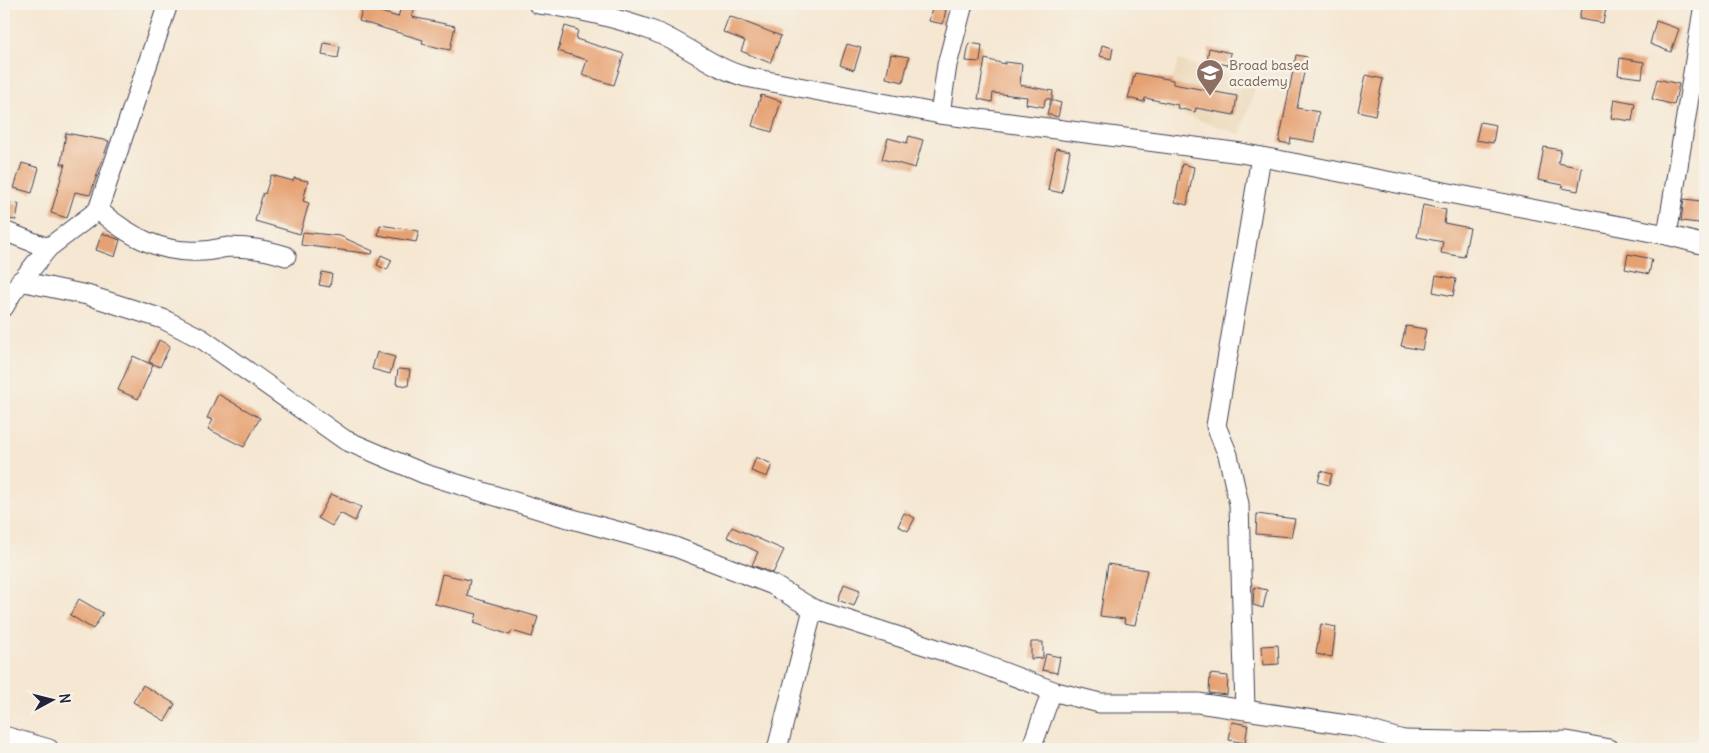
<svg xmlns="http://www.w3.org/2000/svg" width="1709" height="753" viewBox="0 0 1709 753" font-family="Delius,sans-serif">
<rect width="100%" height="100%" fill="#f7f3e8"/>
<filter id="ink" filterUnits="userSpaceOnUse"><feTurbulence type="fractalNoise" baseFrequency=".02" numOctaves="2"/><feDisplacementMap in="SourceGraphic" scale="10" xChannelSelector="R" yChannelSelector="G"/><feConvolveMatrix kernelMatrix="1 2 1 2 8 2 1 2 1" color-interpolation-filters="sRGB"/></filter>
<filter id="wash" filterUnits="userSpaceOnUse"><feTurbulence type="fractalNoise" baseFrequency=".0096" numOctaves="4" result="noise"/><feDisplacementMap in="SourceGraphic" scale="20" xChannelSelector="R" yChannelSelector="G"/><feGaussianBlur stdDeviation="1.12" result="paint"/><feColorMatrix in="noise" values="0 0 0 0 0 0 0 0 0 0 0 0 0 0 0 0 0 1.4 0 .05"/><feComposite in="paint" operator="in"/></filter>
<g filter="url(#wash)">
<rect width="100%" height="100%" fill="#f5e7d2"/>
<polygon fill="#ecd8ba" points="1179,60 1256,85 1240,134 1163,108"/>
<g id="blocks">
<g fill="#e6a172">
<polygon points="402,4 416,4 412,17 455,26 450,50 422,44 423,40 359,21 363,7 398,17"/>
<polygon points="933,4 947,4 943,24 929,21"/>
<polygon points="1582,4 1607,4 1603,23 1579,19"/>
<polygon points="729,16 781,36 770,63 741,51 745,41 723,32"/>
<polygon points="1656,21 1679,29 1671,52 1650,44"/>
<polygon points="565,26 578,30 576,39 624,54 614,85 582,75 587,60 558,51"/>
<polygon points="324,43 340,46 338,58 322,55"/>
<polygon points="969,43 982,45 980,62 966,61"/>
<polygon points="847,44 861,48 854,70 840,65"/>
<polygon points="1102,45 1113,48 1111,59 1100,56"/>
<polygon points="1209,48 1231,53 1228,65 1207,61"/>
<polygon points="891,54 909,57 903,82 886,78"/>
<polygon points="1296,55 1307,57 1297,108 1319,112 1314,142 1291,138 1290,144 1279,142"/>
<polygon points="1620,58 1644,62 1642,78 1618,75"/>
<polygon points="985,59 1005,64 1005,62 1022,64 1020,85 1053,91 1052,99 1045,99 1044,107 1026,104 1027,97 993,93 992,102 978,99"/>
<polygon points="1135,73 1173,80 1173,84 1237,96 1234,115 1196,108 1195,112 1177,108 1178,105 1145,98 1144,102 1128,98"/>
<polygon points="1366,75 1383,79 1375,115 1358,111"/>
<polygon points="1657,79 1679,84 1674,105 1652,99"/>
<polygon points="761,95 781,101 772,132 752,126"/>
<polygon points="1614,99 1635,103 1632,121 1611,118"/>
<polygon points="1051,100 1061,103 1058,117 1047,114"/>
<polygon points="1480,122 1496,125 1493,143 1476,140"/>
<polygon points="66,133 109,141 90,195 75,192 67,218 51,213 65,164 61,164"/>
<polygon points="909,136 923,140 915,168 882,159 888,138 907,143"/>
<polygon points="1544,147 1561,150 1558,163 1582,168 1578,191 1562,188 1563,185 1538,180"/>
<polygon points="1056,148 1070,151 1062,193 1048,190"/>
<polygon points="22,163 39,168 32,193 14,188"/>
<polygon points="1182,164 1194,167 1187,205 1175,202"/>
<polygon points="271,175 293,181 294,178 308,181 303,201 309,203 300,234 255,221 263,193 265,194"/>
<polygon points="1684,199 1701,201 1699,223 1681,221"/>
<polygon points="9,203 19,204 16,220 6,219"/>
<polygon points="1423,205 1446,210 1444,223 1470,228 1464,257 1441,253 1443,242 1417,237"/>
<polygon points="380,225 419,231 416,242 378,235"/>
<polygon points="303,232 340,236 373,251 372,254 301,245"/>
<polygon points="102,233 120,240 115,257 96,250"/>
<polygon points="1628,254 1652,259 1649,274 1625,269"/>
<polygon points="381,255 392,260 387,270 377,265"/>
<polygon points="322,272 332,274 330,287 319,285"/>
<polygon points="1436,275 1456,279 1453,296 1433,292"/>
<polygon points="1406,326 1426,329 1422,350 1401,346"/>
<polygon points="159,340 170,346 160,367 149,362"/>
<polygon points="377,352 395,357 390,374 372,369"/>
<polygon points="133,356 153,365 138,399 118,390"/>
<polygon points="398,369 410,370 408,386 396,384"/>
<polygon points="218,394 260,418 244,447 208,429 213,420 207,418"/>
<polygon points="756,457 772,464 767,477 751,471"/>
<polygon points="1321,471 1332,474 1329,485 1318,482"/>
<polygon points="331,494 361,507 355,521 340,513 332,526 318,518"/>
<polygon points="904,513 915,518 908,531 898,526"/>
<polygon points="1257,514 1295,519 1291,537 1256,534"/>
<polygon points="732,527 784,550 773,573 752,565 758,552 727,537"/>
<polygon points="1108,564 1147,570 1135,625 1124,623 1125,619 1100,616"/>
<polygon points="442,574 470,580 467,596 538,617 532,637 512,631 510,635 474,623 477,614 435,604"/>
<polygon points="844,584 860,590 854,606 838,600"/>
<polygon points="1254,587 1267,590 1263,608 1253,605"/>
<polygon points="79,599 103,613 93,629 70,615"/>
<polygon points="1321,624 1336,627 1332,657 1316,654"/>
<polygon points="1031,642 1043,642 1043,658 1031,659"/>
<polygon points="1278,645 1279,664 1263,665 1262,646"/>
<polygon points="1046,654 1060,657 1057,673 1042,670"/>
<polygon points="1210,674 1228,676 1227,695 1209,693"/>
<polygon points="143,685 175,704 165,721 133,702"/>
<polygon points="1232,722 1248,725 1245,743 1229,740"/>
</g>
</g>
</g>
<g filter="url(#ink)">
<use href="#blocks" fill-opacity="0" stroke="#424052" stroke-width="1"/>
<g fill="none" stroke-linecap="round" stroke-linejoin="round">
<defs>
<g id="minor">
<path d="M538 4C572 7 621 19 653 31 686 44 712 68 746 77L940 114 1241 153 1667 235 1705 245"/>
<polyline points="940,114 947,65 963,4"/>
<path d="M98 210C129 236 161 254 202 251 211 251 220 248 229 247 248 247 268 250 286 256"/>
<polyline points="4,231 48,248"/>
<polyline points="1667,235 1704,4"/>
<polyline points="20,281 87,295 163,319 202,339 345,440 425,474 554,514 675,547 773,585 813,609 971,660 1056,692 1100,703 1198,703 1354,726 1403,740 1414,749"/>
<polyline points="4,307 12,293 48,248 98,210 168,4"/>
<polyline points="1245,709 1239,504 1228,455 1216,426 1261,157"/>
<polyline points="4,736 49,749"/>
<polyline points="1403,740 1509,742 1567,741 1609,749"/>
<polyline points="777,749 813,609"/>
<polyline points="1031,749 1052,691"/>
</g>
</defs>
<use href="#minor" stroke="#424052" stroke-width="21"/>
<use href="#minor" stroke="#fff" stroke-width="19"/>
</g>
</g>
<defs>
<symbol id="school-pin" viewBox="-11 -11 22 30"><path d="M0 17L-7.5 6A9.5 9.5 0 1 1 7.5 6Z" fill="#8d6e63" stroke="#f7f3e8"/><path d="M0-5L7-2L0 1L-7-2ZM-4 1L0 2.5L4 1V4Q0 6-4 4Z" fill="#fff"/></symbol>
</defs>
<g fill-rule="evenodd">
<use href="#school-pin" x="1194" y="57" width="32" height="43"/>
</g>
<g text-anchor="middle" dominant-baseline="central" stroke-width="5" stroke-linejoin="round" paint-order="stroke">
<g font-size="14" fill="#785e54" stroke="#f7f3e8" text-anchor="start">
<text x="1229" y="65">Broad based<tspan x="1229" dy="16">academy</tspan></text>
</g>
</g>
<rect width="1709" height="753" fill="none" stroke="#f7f3e8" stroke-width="20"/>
<g transform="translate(52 700) rotate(83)" stroke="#f7f3e8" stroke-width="4" paint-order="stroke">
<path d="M0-4L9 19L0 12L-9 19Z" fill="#22223b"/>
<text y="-8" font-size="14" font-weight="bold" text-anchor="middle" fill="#22223b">N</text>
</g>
</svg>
